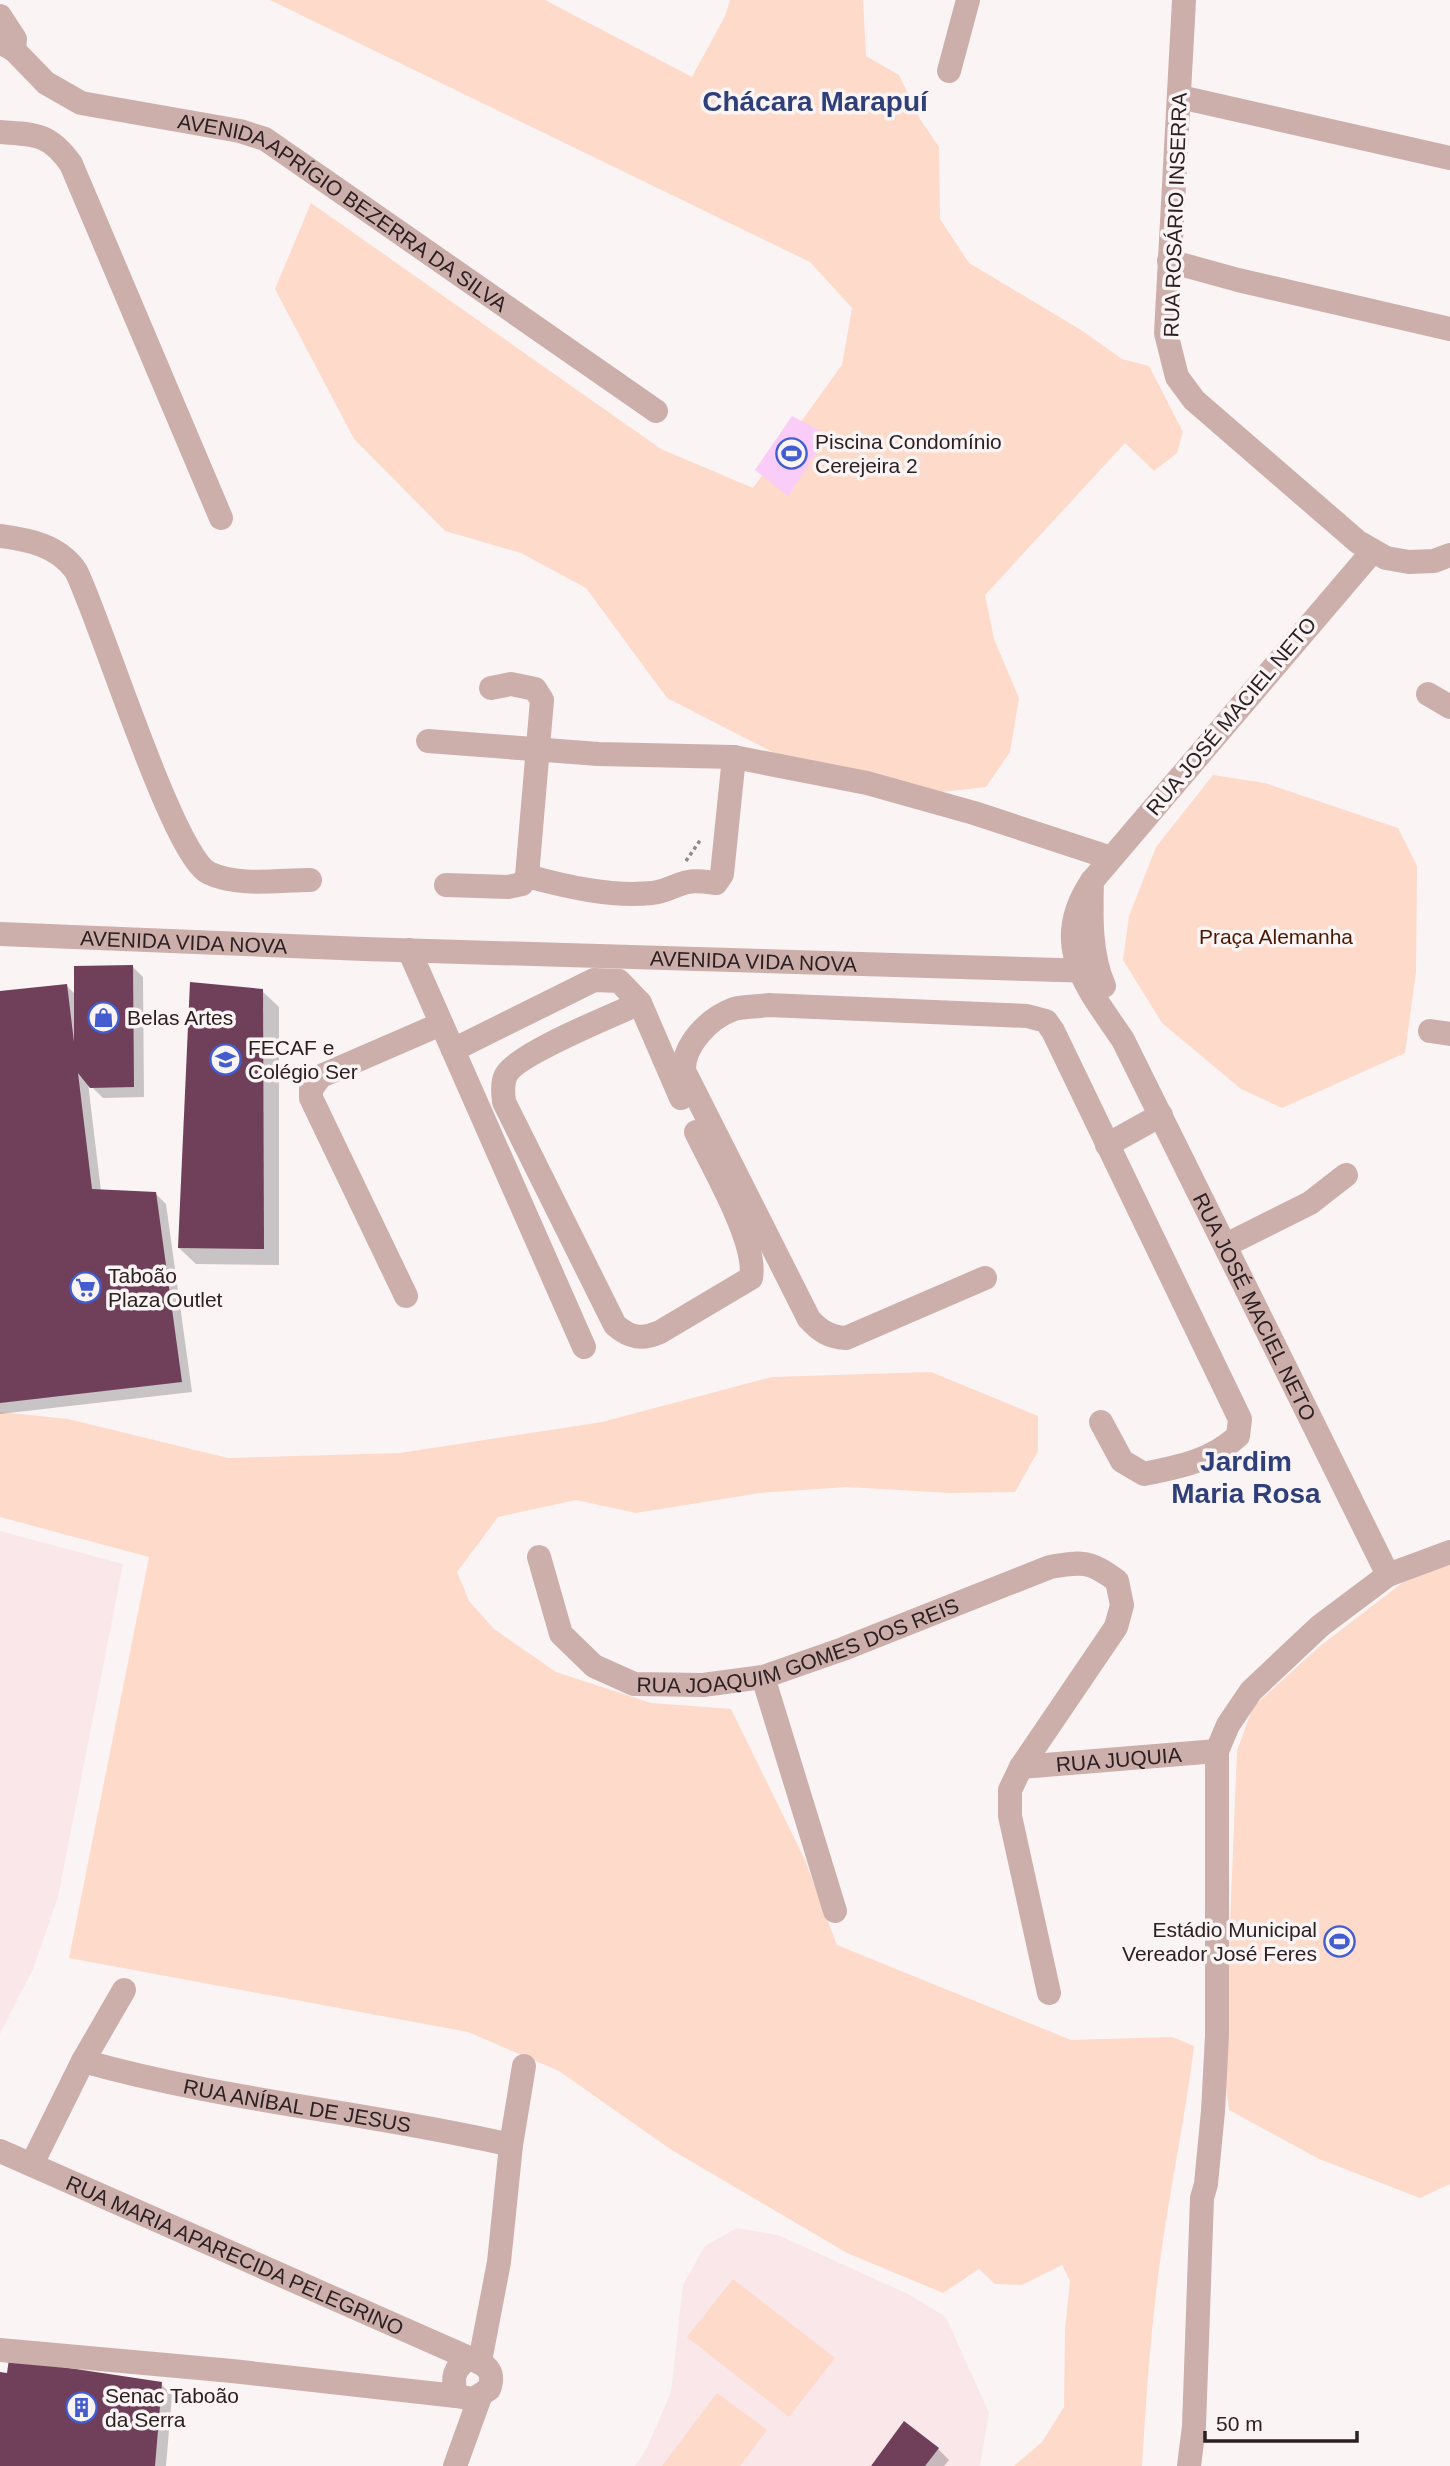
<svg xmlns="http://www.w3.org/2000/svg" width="1450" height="2466" viewBox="0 0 1450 2466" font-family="Helvetica,sans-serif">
<rect width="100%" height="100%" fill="#fbf4f5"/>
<g fill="#f9e7ea">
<polygon points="0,1531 123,1564 58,1897 33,1969 0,2034"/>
<polygon points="737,2228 778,2235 910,2295 946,2317 989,2413 980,2466 635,2466 647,2448 671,2392 683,2285 705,2246"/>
</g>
<g fill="#fedaca">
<polygon points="270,0 545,0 692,77 725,16 730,0 863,0 866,56 899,75 920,119 939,147 940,219 969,263 1081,330 1122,359 1149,366 1183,432 1177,453 1154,471 1125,443 985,595 994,639 1019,698 1010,752 986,787 932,793 809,771 667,698 586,588 521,553 445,531 354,439 275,289 311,203 661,449 753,488 842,365 852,308 810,262"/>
<polygon points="1213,775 1265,783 1398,828 1417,866 1416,972 1405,1053 1282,1108 1241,1089 1162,1023 1123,960 1129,916 1156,847"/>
<path d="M931 1372 1038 1416V1451L1015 1492 949 1493 847 1487 760 1493 636 1513 576 1500 498 1517 457 1572 469 1601 494 1629 556 1672 651 1703 731 1709 805 1860 837 1945 1071 2040 1172 2037 1194 2046C1187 2103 1176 2159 1167 2215 1153 2298 1147 2383 1142 2466H1014L1042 2442 1064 2407 1065 2330 1070 2281 1062 2265 1022 2285 995 2284 979 2269 943 2293 847 2253 670 2149 559 2071 468 2032 69 1958 149 1557 0 1517V1412L68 1419 228 1458 400 1453 602 1422 772 1377Z"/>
<polygon points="1450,1559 1450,2184 1420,2198 1319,2159 1229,2110 1224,2074 1237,1751 1253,1707 1320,1646 1428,1563"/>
<polygon points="733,2279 835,2358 789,2417 687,2337"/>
<polygon points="717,2393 767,2430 740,2466 662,2466"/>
</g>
<polygon fill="#faccf8" points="792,416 828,435 788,496 755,470"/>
<g fill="#0003">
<polygon points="133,967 143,977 144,1097 103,1098 88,1083 101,1191 155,1193 166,1204 192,1392 0,1414 0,992 67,986 76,995"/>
<polygon points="262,991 279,1007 279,1265 196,1264 179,1248"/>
<polygon points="0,2373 161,2384 172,2395 166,2466 0,2466"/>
<polygon points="938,2449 949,2460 944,2466 873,2466"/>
</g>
<g fill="#703f5a">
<polygon points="133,965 134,1087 90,1088 78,1073 92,1189 156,1192 182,1382 0,1403 0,991 67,984 74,1042 74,966"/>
<polygon points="190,982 263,989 264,1249 178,1248"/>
<polygon points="9,2359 162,2382 155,2466 0,2466 0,2372 7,2373"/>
<polygon points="904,2421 939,2448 925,2466 871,2466"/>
</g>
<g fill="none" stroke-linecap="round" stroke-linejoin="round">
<polyline stroke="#93898b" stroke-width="3.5" stroke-dasharray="3.5 3.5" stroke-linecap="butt" points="686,861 701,839"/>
<g stroke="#ccafab" stroke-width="24">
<polyline points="1184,0 1166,333 1177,377 1194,400 1358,542 1386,558 1409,562 1434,561 1450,555"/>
<polyline points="0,16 15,39 14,50"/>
<path id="s1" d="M0 42 14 50 46 83 81 103 240 131 265 139 656 411"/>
<polyline points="949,71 968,0"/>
<polyline points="1180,97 1450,158"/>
<path d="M0 132C36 134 50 134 71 164L221 518"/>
<polyline points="1169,261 1238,280 1450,329"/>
<path d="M0 536C29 540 58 545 76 571 101 621 173 856 209 873 238 887 279 880 310 880"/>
<path id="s2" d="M1372 552 1092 881C1049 945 1086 985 1123 1040L1388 1575"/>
<polyline points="1428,694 1450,707"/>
<polyline points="428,741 598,754 734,757 867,783 974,813 1111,858"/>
<path d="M527 876C567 887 611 897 652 893 666 892 676 884 688 882 697 880 707 882 716 883L722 874 734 757"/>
<path d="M1092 881C1091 916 1090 954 1104 986"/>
<polyline points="446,885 508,887 522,884 527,876 542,700 535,689 511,684 491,688"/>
<path id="s3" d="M0 934 364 949 1094 971"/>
<polyline points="409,950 584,1347"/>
<path d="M640 1003C614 1015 516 1054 506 1075 502 1083 503 1093 504 1102L615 1325C630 1338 642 1340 660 1332L751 1278C758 1243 712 1166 696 1132"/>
<polyline points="1430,1031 1450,1034"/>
<polyline points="453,1050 594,980 619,981 640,1003 681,1098"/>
<polyline points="1107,1145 1161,1115"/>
<polyline points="1226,1245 1310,1203 1346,1175"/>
<path d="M985 1278 846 1338C829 1337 820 1331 809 1319L684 1071C683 1045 709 1018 734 1009 744 1006 757 1007 768 1005L1027 1016 1046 1021 1053 1031 1240 1419 1238 1436C1211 1461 1179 1467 1144 1474L1122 1461 1101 1422"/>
<polyline points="406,1296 311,1098 311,1089 321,1076 441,1024"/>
<path id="s4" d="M539 1557 561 1634 594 1666 634 1684 703 1685 763 1677 843 1649 1050 1567C1082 1561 1091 1561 1117 1581L1122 1605 1116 1627 1021 1767 1010 1790V1816L1049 1993"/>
<polyline points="763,1677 835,1911"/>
<path id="s5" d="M1021 1767 1217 1751"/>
<path id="s6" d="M83 2061C224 2101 369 2112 511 2145"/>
<path id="s7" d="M0 2151 469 2358"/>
<polyline points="32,2164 83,2061 124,1990"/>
<polyline points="0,2350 232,2371 456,2396"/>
<path d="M469 2358C485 2364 496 2370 489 2389L474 2399 456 2396C452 2377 453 2369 469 2358Z"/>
<polyline points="480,2361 499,2262 511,2145 524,2066"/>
<polyline points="455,2466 480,2397"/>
<polyline points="1189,2466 1194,2426 1202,2198 1206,2184 1213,2111 1217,2036 1217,1751 1228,1725 1251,1691 1320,1626 1388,1575 1450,1552"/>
</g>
</g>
<defs>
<symbol id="stadium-ring" viewBox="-11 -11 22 22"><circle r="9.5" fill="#fbf4f5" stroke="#435cd0" stroke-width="1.5"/><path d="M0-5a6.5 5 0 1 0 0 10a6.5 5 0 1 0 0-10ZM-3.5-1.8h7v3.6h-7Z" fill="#435cd0"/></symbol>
<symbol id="shop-ring" viewBox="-11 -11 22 22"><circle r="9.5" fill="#fbf4f5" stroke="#435cd0" stroke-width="1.5"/><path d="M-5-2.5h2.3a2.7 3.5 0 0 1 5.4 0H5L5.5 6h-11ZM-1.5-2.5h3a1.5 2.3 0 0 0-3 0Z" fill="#435cd0"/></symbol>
<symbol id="university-ring" viewBox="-11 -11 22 22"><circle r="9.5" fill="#fbf4f5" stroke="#435cd0" stroke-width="1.5"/><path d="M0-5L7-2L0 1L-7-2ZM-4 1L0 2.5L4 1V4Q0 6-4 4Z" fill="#435cd0"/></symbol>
<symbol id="supermarket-ring" viewBox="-11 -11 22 22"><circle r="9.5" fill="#fbf4f5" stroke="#435cd0" stroke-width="1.5"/><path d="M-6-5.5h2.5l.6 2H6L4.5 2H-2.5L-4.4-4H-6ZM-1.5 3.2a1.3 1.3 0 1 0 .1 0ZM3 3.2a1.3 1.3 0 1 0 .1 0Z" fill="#435cd0"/></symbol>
<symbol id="building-ring" viewBox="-11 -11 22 22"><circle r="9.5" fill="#fbf4f5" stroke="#435cd0" stroke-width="1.5"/><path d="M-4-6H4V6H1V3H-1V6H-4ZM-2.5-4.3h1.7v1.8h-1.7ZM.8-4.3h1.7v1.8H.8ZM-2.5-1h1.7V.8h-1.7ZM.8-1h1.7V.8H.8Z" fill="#435cd0"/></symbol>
</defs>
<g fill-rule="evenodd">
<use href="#stadium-ring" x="774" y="436" width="35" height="35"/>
<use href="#shop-ring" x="86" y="1000" width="35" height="35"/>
<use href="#university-ring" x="208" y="1042" width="35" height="35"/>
<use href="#supermarket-ring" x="68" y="1270" width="35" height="35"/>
<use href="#stadium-ring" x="1322" y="1924" width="35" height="35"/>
<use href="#building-ring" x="64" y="2390" width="35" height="35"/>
</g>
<g text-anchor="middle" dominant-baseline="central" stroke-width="7" stroke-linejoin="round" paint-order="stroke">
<g font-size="21" fill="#2d2023" stroke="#fbf4f5">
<text transform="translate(1175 215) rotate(-88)">RUA ROSÁRIO INSERRA</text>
<text stroke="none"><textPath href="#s1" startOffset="392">AVENIDA APRÍGIO BEZERRA DA SILVA</textPath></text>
<text transform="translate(1231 716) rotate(-50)">RUA JOSÉ MACIEL NETO</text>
<text stroke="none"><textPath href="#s3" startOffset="184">AVENIDA VIDA NOVA</textPath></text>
<text stroke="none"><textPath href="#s3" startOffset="754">AVENIDA VIDA NOVA</textPath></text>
<text stroke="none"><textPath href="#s2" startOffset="906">RUA JOSÉ MACIEL NETO</textPath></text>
<text stroke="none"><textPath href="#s4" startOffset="340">RUA JOAQUIM GOMES DOS REIS</textPath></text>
<text stroke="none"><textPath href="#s5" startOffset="98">RUA JUQUIA</textPath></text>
<text stroke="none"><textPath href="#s6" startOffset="219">RUA ANÍBAL DE JESUS</textPath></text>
<text stroke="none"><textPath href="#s7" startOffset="257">RUA MARIA APARECIDA PELEGRINO</textPath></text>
</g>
<g font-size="21" fill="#2d2023" stroke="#fbf4f5" text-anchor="start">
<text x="815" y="441">Piscina Condomínio<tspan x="815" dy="24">Cerejeira 2</tspan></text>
<text x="127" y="1017">Belas Artes</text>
<text x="248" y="1047">FECAF e<tspan x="248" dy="24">Colégio Ser</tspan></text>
<text x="108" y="1275">Taboão<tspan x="108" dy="24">Plaza Outlet</tspan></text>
<text x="1317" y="1929" text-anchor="end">Estádio Municipal<tspan x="1317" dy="24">Vereador José Feres</tspan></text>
<text x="105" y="2395">Senac Taboão<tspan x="105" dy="24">da Serra</tspan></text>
</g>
<g font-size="21" fill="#4a1800" stroke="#fbf4f5">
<text x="1276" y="936">Praça Alemanha</text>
</g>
<g font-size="28" font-weight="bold" fill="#2f3f79" stroke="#fbf4f5">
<text x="815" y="101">Chácara Marapuí</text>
<text x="1246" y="1461">Jardim<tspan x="1246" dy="32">Maria Rosa</tspan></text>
</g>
</g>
<path d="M1205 2431v10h152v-10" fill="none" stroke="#2d2023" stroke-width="3.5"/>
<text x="1216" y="2431" font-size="21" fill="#2d2023" stroke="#fbf4f5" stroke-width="5" paint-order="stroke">50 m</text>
</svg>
